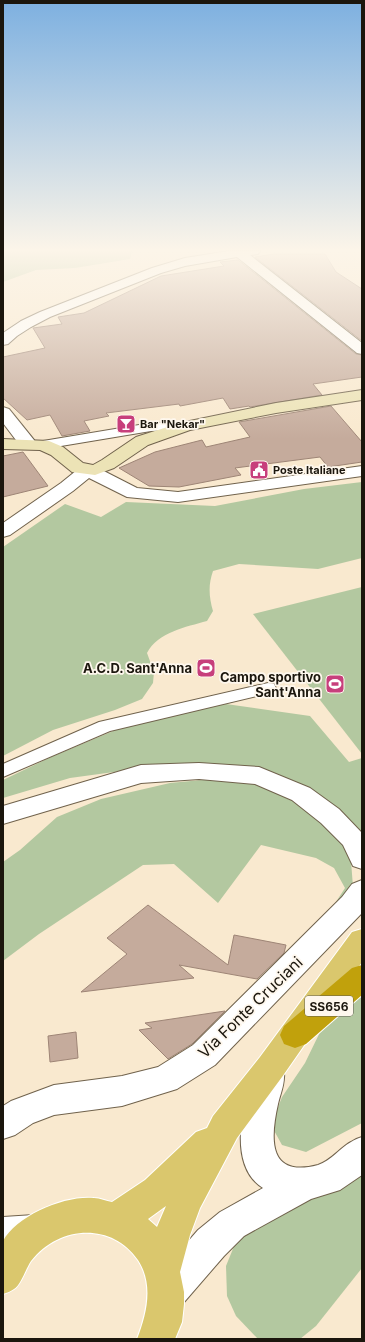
<svg xmlns="http://www.w3.org/2000/svg" width="365" height="1342" viewBox="0 0 365 1342" font-family="Inter,sans-serif">
<rect width="100%" height="100%" fill="#f9e9cf"/>
<g fill="#b3c8a0">
<polygon points="3,251 132,251 130,259 75,268 36,270 3,282"/>
<path d="M362 482V558L318 569 239 564 213 571C208 585 209 597 213 611L207 621C186 627 158 632 147 653L154 672 153 683 142 699 115 710 53 730 3 756V547L65 504 101 517 126 502 215 506 304 489Z"/>
<polygon points="362,587 362,754 253,614"/>
<polygon points="226,704 310,716 349,762 362,758 362,853 282,781 136,769 70,778 3,798 3,780 51,757 130,724"/>
<polygon points="223,778 283,789 341,839 351,861 353,887 321,925 345,888 334,868 316,858 261,845 218,903 174,864 143,865 39,934 3,961 3,862 20,850 57,817 101,799 170,783"/>
<polygon points="362,981 362,1123 306,1152 282,1145 271,1125 282,1097 305,1063 322,1028"/>
<polygon points="362,1160 362,1268 316,1326 300,1339 258,1339 236,1316 227,1296 226,1266 241,1229"/>
</g>
<g fill="#c5ab9c" stroke="#9e8576">
<polygon points="274,254 325,254 336,272 362,289 362,341 255,257"/>
<polygon points="238,260 356,354 362,355 362,377 313,384 322,395 250,407 249,406 230,409 223,398 180,406 179,404 106,413 109,416 84,421 90,431 62,436 50,415 27,420 3,398 3,357 45,348 33,328 62,324 58,317 84,313 161,276 224,266 220,262"/>
<polygon points="331,406 362,442 362,462 328,467 320,457 235,468 241,475 179,487 149,486 119,468 155,452 202,440 206,447 250,437 239,422"/>
<polygon points="23,452 48,486 3,497 3,456"/>
<polygon points="148,905 228,965 234,935 286,945 284,953 257,979 179,965 194,978 81,992 127,954 107,938"/>
<polygon points="225,1011 192,1044 168,1059 139,1030 152,1028 145,1023"/>
<polygon points="76,1032 78,1058 50,1062 48,1036"/>
</g>
<g fill="none" stroke-linecap="round" stroke-linejoin="round">
<defs>
<g id="lane">
<polygon points="186,422 190,423 192,426 190,429 151,431 43,449 39,448 37,445 39,442 43,441 151,423"/>
<polygon points="268,683 274,684 276,688 274,692 110,731 3,777 3,764 99,722"/>
<polygon points="34,1215 43,1219 47,1228 43,1237 34,1241 3,1243 3,1217"/>
</g>
<g id="street">
<polygon points="229,251 260,251 258,254 250,255 362,343 362,354 357,353 237,257 185,266 161,273 50,317 31,327 17,336 8,344 3,345 3,333 21,321 40,312 152,268 185,258"/>
<polygon points="3,407 9,409 34,440 36,444 34,448 28,449 22,448 3,423"/>
<polygon points="88,465 94,466 137,488 178,492 362,466 362,476 178,502 127,497 89,478 73,491 10,535 3,537 3,523 61,483 82,466"/>
<polygon points="199,763 259,767 310,788 339,809 362,833 362,869 353,866 343,845 321,823 292,800 255,784 199,779 141,783 3,824 3,806 141,765"/>
<polygon points="362,880 362,913 215,1065 177,1089 122,1106 54,1115 33,1123 15,1135 3,1139 3,1106 11,1101 54,1085 122,1076 158,1067 193,1045 342,897 352,884"/>
<path d="M269 1062 280 1066C282 1069 285 1074 284 1077 284 1086 280 1095 278 1104 270 1139 268 1178 318 1165 331 1161 340 1148 351 1142 354 1140 358 1138 362 1137V1175L340 1190 311 1199 244 1236 224 1256 179 1308 166 1313 153 1308 148 1295 153 1282 198 1230 220 1212 263 1188C226 1165 243 1098 258 1066Z"/>
</g>
<polygon id="secondary" points="362,390 362,400 276,413 190,430 148,445 114,468 95,475 72,472 51,455 40,450 3,449 3,439 49,441 63,447 83,463 93,465 102,460 136,437 180,423 276,403"/>
<path id="primary" d="M362 929V962L282 1077 237 1138 200 1208 190 1235 180 1272 184 1292V1304L182 1322 175 1339H137C147 1314 154 1284 138 1260 112 1222 59 1225 31 1261 26 1268 21 1285 14 1289 11 1291 7 1293 3 1294V1241C17 1215 66 1195 94 1198 100 1198 106 1201 112 1202L145 1180 196 1132 207 1128 213 1116 260 1057 352 932ZM166 1206 157 1227 148 1219Z"/>
<polygon id="highway" points="362,965 362,995 306,1044 295,1048 284,1044 280,1035 284,1026 352,968"/>
</defs>
<use href="#lane" stroke="#70624c" stroke-width="2"/>
<use href="#street" stroke="#70624c" stroke-width="2"/>
<use href="#secondary" stroke="#70624c" stroke-width="2"/>
<use href="#primary" stroke="#fff" stroke-width="2"/>
<use href="#highway" stroke="#fff" stroke-width="2"/>
<use href="#lane" fill="#fff" fill-rule="evenodd"/>
<use href="#street" fill="#fff" fill-rule="evenodd"/>
<use href="#secondary" fill="#ece3b6" fill-rule="evenodd"/>
<use href="#primary" fill="#dac76d" fill-rule="evenodd"/>
<use href="#highway" fill="#c1a10c" fill-rule="evenodd"/>
</g>
<linearGradient id="sky" x2="0" y2="1"><stop stop-color="#7db0e0"/><stop offset="0.57" stop-color="#fcf5e9"/><stop offset="1" stop-color="#fcf5e9" stop-opacity="0"/></linearGradient>
<rect width="365" height="439" fill="url(#sky)"/>
<defs>
<symbol id="bar-square" viewBox="-11 -11 22 22"><rect x="-9" y="-9" width="18" height="18" rx="4" fill="#c73f7c" stroke="#fef7ed"/><path d="M-6-5H6L.8 .8V4.5H3.5V6h-7V4.5H-.8V.8Z" fill="#fff"/></symbol>
<symbol id="civic-square" viewBox="-11 -11 22 22"><rect x="-9" y="-9" width="18" height="18" rx="4" fill="#c73f7c" stroke="#fef7ed"/><path d="M-.6-6.5H3V-4.5H.6V-3L4-1V1h2V6H-6V1h2V-1L-.6-3ZM-1.2 2.5V6h2.4V2.5Z" fill="#fff"/></symbol>
<symbol id="stadium-square" viewBox="-11 -11 22 22"><rect x="-9" y="-9" width="18" height="18" rx="4" fill="#c73f7c" stroke="#fef7ed"/><path d="M0-5a6.5 5 0 1 0 0 10a6.5 5 0 1 0 0-10ZM-3.5-1.8h7v3.6h-7Z" fill="#fff"/></symbol>
</defs>
<g fill-rule="evenodd">
<use href="#bar-square" x="115" y="413" width="22" height="22"/>
<use href="#civic-square" x="248" y="459" width="22" height="22"/>
<use href="#stadium-square" x="195" y="657" width="22" height="22"/>
<use href="#stadium-square" x="324" y="673" width="22" height="22"/>
</g>
<g text-anchor="middle" dominant-baseline="central" stroke-width="3.5" stroke-linejoin="round" paint-order="stroke">
<g font-size="11" font-weight="bold" fill="#1b160d" stroke="#fef7ed" text-anchor="start">
<text x="140" y="424">Bar "Nekar"</text>
<text x="273" y="470">Poste Italiane</text>
</g>
<rect fill="#fef7ed" stroke="#5f5a50" stroke-width="1" x="305" y="996" width="48" height="20" rx="3"/>
<g font-size="12" font-weight="bold" fill="#1b160d">
<text x="329" y="1006">SS656</text>
</g>
<g font-size="13" font-weight="bold" fill="#1b160d" stroke="#fef7ed" text-anchor="end">
<text x="192" y="668">A.C.D. Sant'Anna</text>
<text x="321" y="677">Campo sportivo<tspan x="321" dy="15">Sant'Anna</tspan></text>
</g>
<g font-size="16" fill="#1b160d" stroke="#fef7ed">
<text transform="translate(250 1007) rotate(-44)">Via Fonte Cruciani</text>
</g>
</g>
<rect width="365" height="1342" fill="none" stroke="#1b160d" stroke-width="8"/>
</svg>
